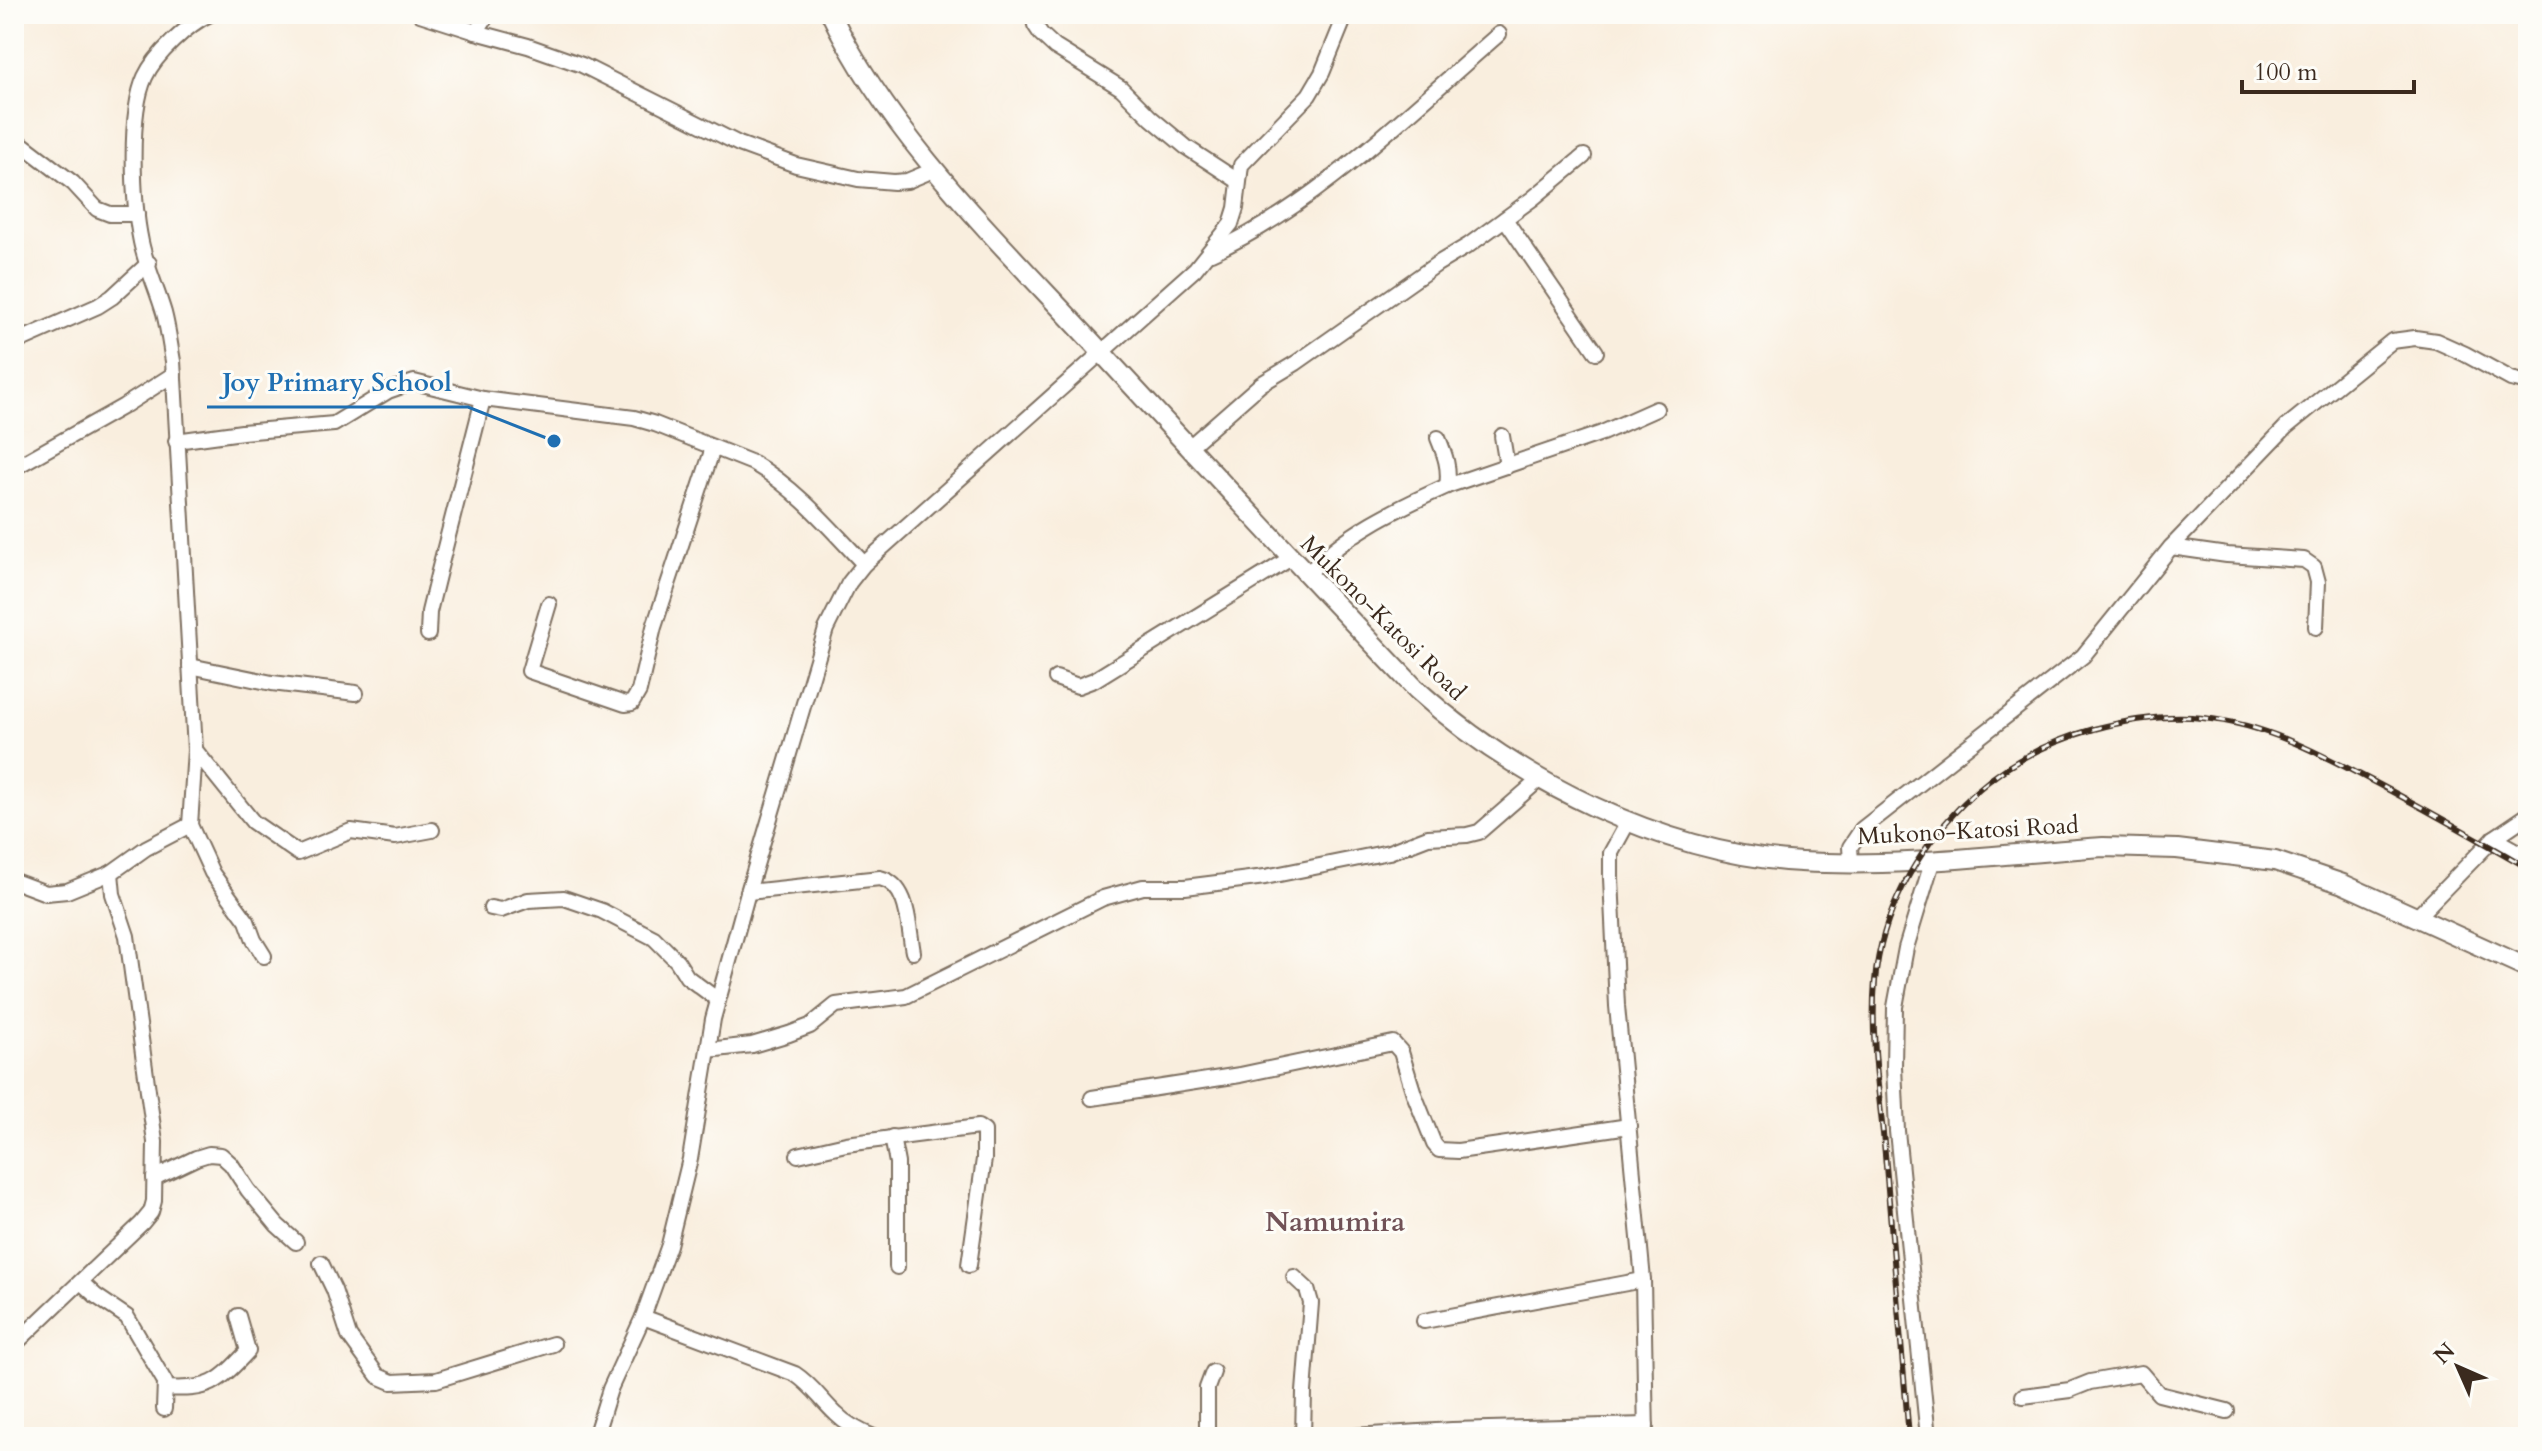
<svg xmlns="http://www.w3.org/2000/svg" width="2542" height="1451" viewBox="0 0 2542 1451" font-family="Cardo,serif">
<rect width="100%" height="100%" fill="#fdfcf7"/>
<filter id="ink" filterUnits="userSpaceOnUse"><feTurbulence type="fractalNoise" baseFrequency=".0125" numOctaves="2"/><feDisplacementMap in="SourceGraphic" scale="16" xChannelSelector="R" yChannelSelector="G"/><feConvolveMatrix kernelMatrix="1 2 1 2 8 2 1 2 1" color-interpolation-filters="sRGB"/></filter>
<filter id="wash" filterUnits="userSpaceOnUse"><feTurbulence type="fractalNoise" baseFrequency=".006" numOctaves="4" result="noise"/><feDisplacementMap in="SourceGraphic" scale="32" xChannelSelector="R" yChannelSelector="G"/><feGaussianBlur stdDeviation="1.8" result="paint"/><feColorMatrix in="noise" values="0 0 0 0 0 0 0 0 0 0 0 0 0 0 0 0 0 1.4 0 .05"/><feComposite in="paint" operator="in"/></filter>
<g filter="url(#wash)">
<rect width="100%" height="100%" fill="#f9eede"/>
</g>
<g filter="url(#ink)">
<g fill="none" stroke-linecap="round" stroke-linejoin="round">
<defs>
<g id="minor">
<path d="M210 14C188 24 155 55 145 77 128 114 133 203 141 242 146 266 157 289 164 313 168 328 170 345 173 361L195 750 190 825 212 873 247 921 254 940 264 956"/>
<polyline points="420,14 476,32 528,46 582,65 739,144 796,165 858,179 894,182 907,181 936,169"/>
<polyline points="1033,14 1035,25 1041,34 1055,47 1121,88 1151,118 1186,147 1238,181"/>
<polyline points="476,32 488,14"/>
<polyline points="14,138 73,183 97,209 110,214 137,214"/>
<polyline points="1505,219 1596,352"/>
<path d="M1211 253C1315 207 1413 108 1499 34"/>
<polyline points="14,343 98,306 112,297 149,263"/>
<polyline points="1502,436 1507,466"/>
<path d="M1438 438C1445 455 1450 468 1447 486L1602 433 1656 409"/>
<path d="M176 441 242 432 334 424 388 391 414 382 483 399 634 418 655 424 753 463C796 488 830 528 864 564"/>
<polyline points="1188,448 1261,384 1296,363 1437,264 1469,245 1532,199 1584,156"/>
<polyline points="14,468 124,406 174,374"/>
<polyline points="2171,547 2227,555 2304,560 2314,567 2318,582 2316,627"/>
<path d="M1307 575C1343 534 1398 508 1447 486"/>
<polyline points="549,604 529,671 625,704 632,703 639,691 654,627 713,448"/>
<polyline points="428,634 429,612 439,571 483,399"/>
<polyline points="190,666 272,683 356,693"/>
<polyline points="1056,678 1078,686 1094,680 1291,558"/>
<polyline points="195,750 253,822 298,853 351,831 395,837 432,830"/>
<polyline points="1628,822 1611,853 1611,878 1617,1006 1643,1280 1646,1437"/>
<polyline points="2494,838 2528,857"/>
<polyline points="1851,862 1850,847 1862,829 2083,656 2171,547 2286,427 2392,341 2415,338 2436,341 2465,354 2511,379 2528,383"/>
<polyline points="14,881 46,893 67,891 111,873 146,848 190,825"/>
<path d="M748 892 880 878C910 885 908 927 913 952"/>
<polyline points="491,908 501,910 528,900 564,898 602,911 654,938 677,961 687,977 718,1000"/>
<polyline points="2416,918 2494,838 2528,815"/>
<polyline points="708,1050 752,1045 789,1034 810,1026 836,1005 906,996 1103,898 1143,887 1185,887 1265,877 1389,852 1428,837 1467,835 1479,832 1540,779"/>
<polyline points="1092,1098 1240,1075 1393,1043 1401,1052 1414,1094 1434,1144 1439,1150 1458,1151 1500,1145 1629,1126"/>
<polyline points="892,1137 897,1163 897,1267"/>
<polyline points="798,1155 846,1144 978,1127 984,1131 984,1159 969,1265"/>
<polyline points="154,1178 196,1158 209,1154 221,1155 231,1164 248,1190 277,1225 296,1242"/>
<polyline points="321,1263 334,1290 349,1336 378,1376 392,1382 436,1380 553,1344"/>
<polyline points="1294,1277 1307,1289 1311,1303 1304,1392 1303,1437"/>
<polyline points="81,1282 96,1296 127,1317 165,1382 164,1409"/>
<path d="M643 1317 795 1374C812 1385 821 1400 836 1414 847 1425 859 1431 874 1437"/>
<polyline points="1424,1321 1643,1280"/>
<polyline points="14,1345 142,1223 151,1212 154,1201 155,1142 127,936 113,894 111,873"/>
<path d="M165 1388C210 1391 218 1383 248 1351L238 1316"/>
<polyline points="2023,1396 2070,1390 2090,1382 2141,1373 2159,1394 2227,1411"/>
<polyline points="595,1437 610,1389 643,1317 669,1245 690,1159 713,1019 748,892 826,629 849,583 864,564 1195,269 1231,224 1236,208 1241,165 1309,95 1322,73 1346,14"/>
<polyline points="1207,1437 1207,1388 1213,1372"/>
<polyline points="1338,1437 1452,1430 1646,1425"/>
<polyline points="1928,1437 1897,1131 1894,1067 1895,1007 1906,948 1933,859"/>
</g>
<path id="major" d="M831 14C892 141 1008 250 1102 353 1206 466 1310 578 1416 689 1517 781 1663 854 1801 862 1901 868 2003 854 2103 847L2177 849 2275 861 2343 884 2528 968"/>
</defs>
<use href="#minor" stroke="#7e6f61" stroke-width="18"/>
<use href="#major" stroke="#7e6f61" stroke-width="22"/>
<use href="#minor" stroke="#fff" stroke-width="14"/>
<use href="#major" stroke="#fff" stroke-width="18"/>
<defs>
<path id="rail" d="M1909 1437C1901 1343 1893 1249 1885 1154 1880 1097 1870 1039 1875 981 1881 914 1916 852 1962 805 1998 768 2044 743 2094 729 2128 720 2167 714 2203 718 2266 724 2321 754 2376 783 2427 810 2478 839 2528 868"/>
</defs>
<use href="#rail" stroke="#3b2a1e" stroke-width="6"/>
<use href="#rail" stroke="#fdfcf7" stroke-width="3" stroke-dasharray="9" stroke-linecap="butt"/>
</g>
</g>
<g text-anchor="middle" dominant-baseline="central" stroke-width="6" stroke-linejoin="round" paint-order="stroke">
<g font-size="24" fill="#3b2a1e" stroke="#fdfcf7">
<text transform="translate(1383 618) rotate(45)">Mukono-Katosi Road</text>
<text transform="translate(1968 831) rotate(-3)">Mukono-Katosi Road</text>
</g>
<g font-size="28" font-weight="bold" fill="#715257" stroke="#fdfcf7">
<text x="1335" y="1222">Namumira</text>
</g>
</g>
<path fill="none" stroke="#1f6fb2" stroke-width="3" d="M554 441L468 407H207"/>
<circle fill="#1f6fb2" stroke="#fdfcf7" stroke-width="3" cx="554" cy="441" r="8"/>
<g font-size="26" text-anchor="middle" font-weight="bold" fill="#1f6fb2" stroke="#fdfcf7" stroke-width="6" stroke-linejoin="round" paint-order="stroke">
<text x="337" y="391">Joy Primary School</text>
</g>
<rect width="2542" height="1451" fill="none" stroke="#fdfcf7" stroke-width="48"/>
<g transform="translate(2458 1367) rotate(315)" stroke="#fdfcf7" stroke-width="6" paint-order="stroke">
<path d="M0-6L14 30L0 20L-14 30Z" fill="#3b2a1e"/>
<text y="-12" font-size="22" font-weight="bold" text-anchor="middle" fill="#3b2a1e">N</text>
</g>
<path d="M2242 80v12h172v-12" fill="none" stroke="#3b2a1e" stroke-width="4"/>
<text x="2254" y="80" font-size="24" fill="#3b2a1e" stroke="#fdfcf7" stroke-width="6" paint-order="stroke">100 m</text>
</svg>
